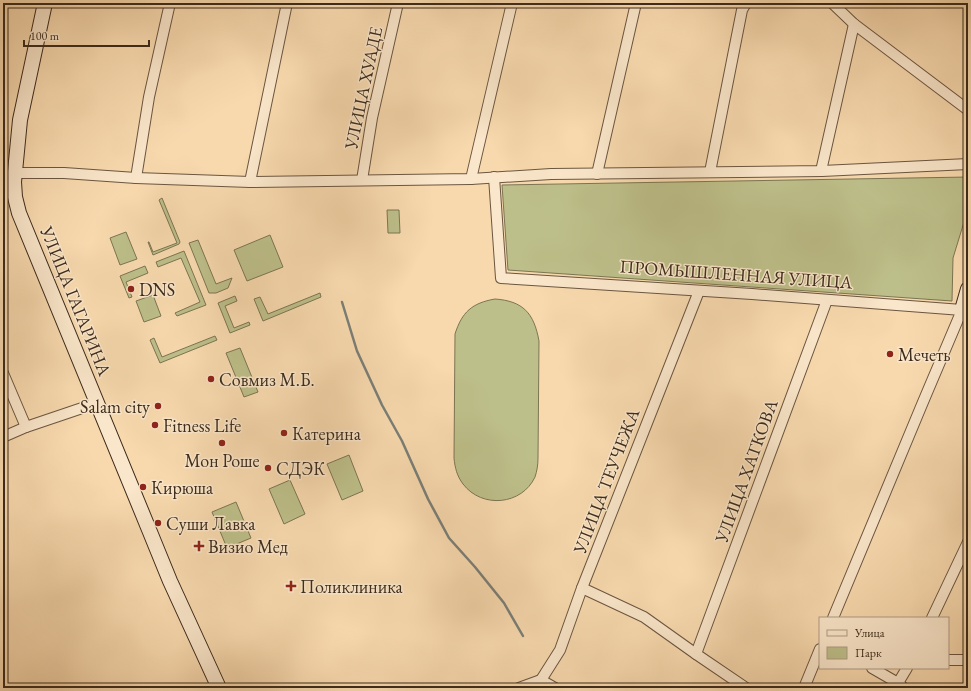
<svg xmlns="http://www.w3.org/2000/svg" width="971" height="691" viewBox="0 0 971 691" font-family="'EB Garamond',serif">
<rect width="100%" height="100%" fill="#f8d9ae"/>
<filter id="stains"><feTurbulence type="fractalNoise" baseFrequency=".005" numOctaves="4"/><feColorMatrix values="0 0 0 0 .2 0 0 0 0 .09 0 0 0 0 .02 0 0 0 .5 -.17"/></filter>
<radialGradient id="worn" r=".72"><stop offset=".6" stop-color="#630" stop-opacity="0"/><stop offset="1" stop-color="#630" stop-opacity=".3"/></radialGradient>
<g fill="#bdbf8a" stroke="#7c7552">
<polygon points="968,177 968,209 953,258 952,301 508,270 502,185"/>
<polygon points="162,198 180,242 179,244 153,255 148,242 149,242 153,252 177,243 159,200"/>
<polygon points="387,210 399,210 400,233 388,233"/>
<polygon points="126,232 137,259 120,265 110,238"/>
<polygon points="270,235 283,267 247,281 234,250"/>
<polygon points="198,240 216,284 232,278 228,288 216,293 209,293 189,243"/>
<polygon points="184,251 206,305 177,316 175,313 200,302 181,258 158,267 156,262"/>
<polygon points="145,266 148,273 126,282 132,297 129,298 120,276"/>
<polygon points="320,293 321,297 263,321 254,299 260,297 268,314"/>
<polygon points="153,295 161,316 144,322 136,301"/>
<polygon points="235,296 237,301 225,306 234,328 249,322 250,325 230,333 218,303"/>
<path d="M495 299C523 301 534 313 539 341L538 458C538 465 537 471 535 477 522 505 482 509 463 484 457 476 455 468 454 458L455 334C462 312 472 303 495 299Z"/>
<polygon points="215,336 217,340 160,363 150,340 154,338 162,357"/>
<polygon points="240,348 258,392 244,397 226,353"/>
<polygon points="349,455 363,491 342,500 327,464"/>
<polygon points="290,480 305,514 284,524 269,489"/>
<polygon points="236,502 251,538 227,548 212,512"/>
</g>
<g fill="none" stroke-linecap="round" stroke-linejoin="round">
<polyline stroke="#7a7f78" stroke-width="2.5" points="342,302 357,351 382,405 402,441 428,499 449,538 475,567 504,603 523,636"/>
<defs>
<g id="street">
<polyline points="832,3 854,24 968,110"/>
<polyline points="821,171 854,24"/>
<polyline points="710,172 742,10 746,3"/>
<polyline points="14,173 64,173 136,178 250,182 471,179 551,174 822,171 968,164"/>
<polyline points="597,174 636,3"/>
<polyline points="494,177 501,278 752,294 962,310 923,402 833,618"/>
<polyline points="136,178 149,97 170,3"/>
<polyline points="471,179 512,3"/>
<polyline points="362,180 372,118 398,3"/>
<polyline points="250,182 287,3"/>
<polyline points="3,373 26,427"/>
<polyline points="3,437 26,427 97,403"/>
<polyline points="582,588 644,617 696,654 746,688"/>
<polyline points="932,618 968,542"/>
<polyline points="696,654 827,300"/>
<polyline points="948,660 968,660"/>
<polyline points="872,668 898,683 904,688"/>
<polyline points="541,680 560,650 582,588 699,291"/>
<polyline points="541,680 555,688"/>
<polyline points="898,683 907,668"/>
<polyline points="519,688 541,680"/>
<polyline points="804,688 820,649"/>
</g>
<g id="secondary">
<polyline points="45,3 20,120 14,182 15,197 19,213 150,532 170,581 219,688"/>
<polyline points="968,289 962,310 968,311"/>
</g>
</defs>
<use href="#street" stroke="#6b5640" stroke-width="12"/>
<use href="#secondary" stroke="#3c2b1b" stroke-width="16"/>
<use href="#street" stroke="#fae6ca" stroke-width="10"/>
<use href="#secondary" stroke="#fae6ca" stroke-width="14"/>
</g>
<g fill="#8f2418" stroke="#fae6ca" stroke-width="1.5">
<circle cx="131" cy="289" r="4"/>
<circle cx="890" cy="354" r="4"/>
<circle cx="211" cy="379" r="4"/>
<circle cx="158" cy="406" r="4"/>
<circle cx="155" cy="425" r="4"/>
<circle cx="284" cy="433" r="4"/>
<circle cx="222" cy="443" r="4"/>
<circle cx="268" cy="468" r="4"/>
<circle cx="143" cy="487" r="4"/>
<circle cx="158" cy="523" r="4"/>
<path d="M197 540h4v4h4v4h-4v4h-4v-4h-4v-4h4z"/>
<path d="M289 580h4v4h4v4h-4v4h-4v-4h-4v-4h4z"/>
</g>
<g text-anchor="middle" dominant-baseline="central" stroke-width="3" stroke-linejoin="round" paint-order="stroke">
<g font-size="18" fill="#3c2b1b" stroke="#fae6ca">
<text transform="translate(363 88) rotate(-78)">УЛИЦА ХУАДЕ</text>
<text transform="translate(736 274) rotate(4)">ПРОМЫШЛЕННАЯ УЛИЦА</text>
<text transform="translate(76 301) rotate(68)">УЛИЦА ГАГАРИНА</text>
<text transform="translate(746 471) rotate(-70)">УЛИЦА ХАТКОВА</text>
<text transform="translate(606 481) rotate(-69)">УЛИЦА ТЕУЧЕЖА</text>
</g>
<g font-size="18" fill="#3c2b1b" stroke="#fae6ca" text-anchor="start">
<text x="139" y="289">DNS</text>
<text x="898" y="354">Мечеть</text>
<text x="219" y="379">Совмиз М.Б.</text>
<text x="150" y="406" text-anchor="end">Salam city</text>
<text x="163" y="425">Fitness Life</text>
<text x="292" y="433">Катерина</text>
<text x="222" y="460" text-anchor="middle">Мон Роше</text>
<text x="276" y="468">СДЭК</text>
<text x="151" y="487">Кирюша</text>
<text x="166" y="523">Суши Лавка</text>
<text x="208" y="546">Визио Мед</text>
<text x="300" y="586">Поликлиника</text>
</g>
</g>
<rect width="971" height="691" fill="none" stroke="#f8d9ae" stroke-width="16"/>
<rect x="4" y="4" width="963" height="683" fill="none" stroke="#3c2b1b" stroke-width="2"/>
<rect x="8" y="8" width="955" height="675" fill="none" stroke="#3c2b1b"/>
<rect x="819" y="617" width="130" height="52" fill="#fae6ca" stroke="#ae9b84"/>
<rect x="827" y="630" width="20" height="6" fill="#fae6ca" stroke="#ae9b84"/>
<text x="855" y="637" font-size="12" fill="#3c2b1b">Улица</text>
<rect x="827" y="647" width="20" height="12" fill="#bdbf8a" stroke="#ae9b84"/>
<text x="855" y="657" font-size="12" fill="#3c2b1b">Парк</text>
<path d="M24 40v6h125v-6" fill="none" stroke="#3c2b1b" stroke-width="2"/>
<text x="30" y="40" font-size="12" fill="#3c2b1b" stroke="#fae6ca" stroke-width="3" paint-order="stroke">100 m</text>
<rect width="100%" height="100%" filter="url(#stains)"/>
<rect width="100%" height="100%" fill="url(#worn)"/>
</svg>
